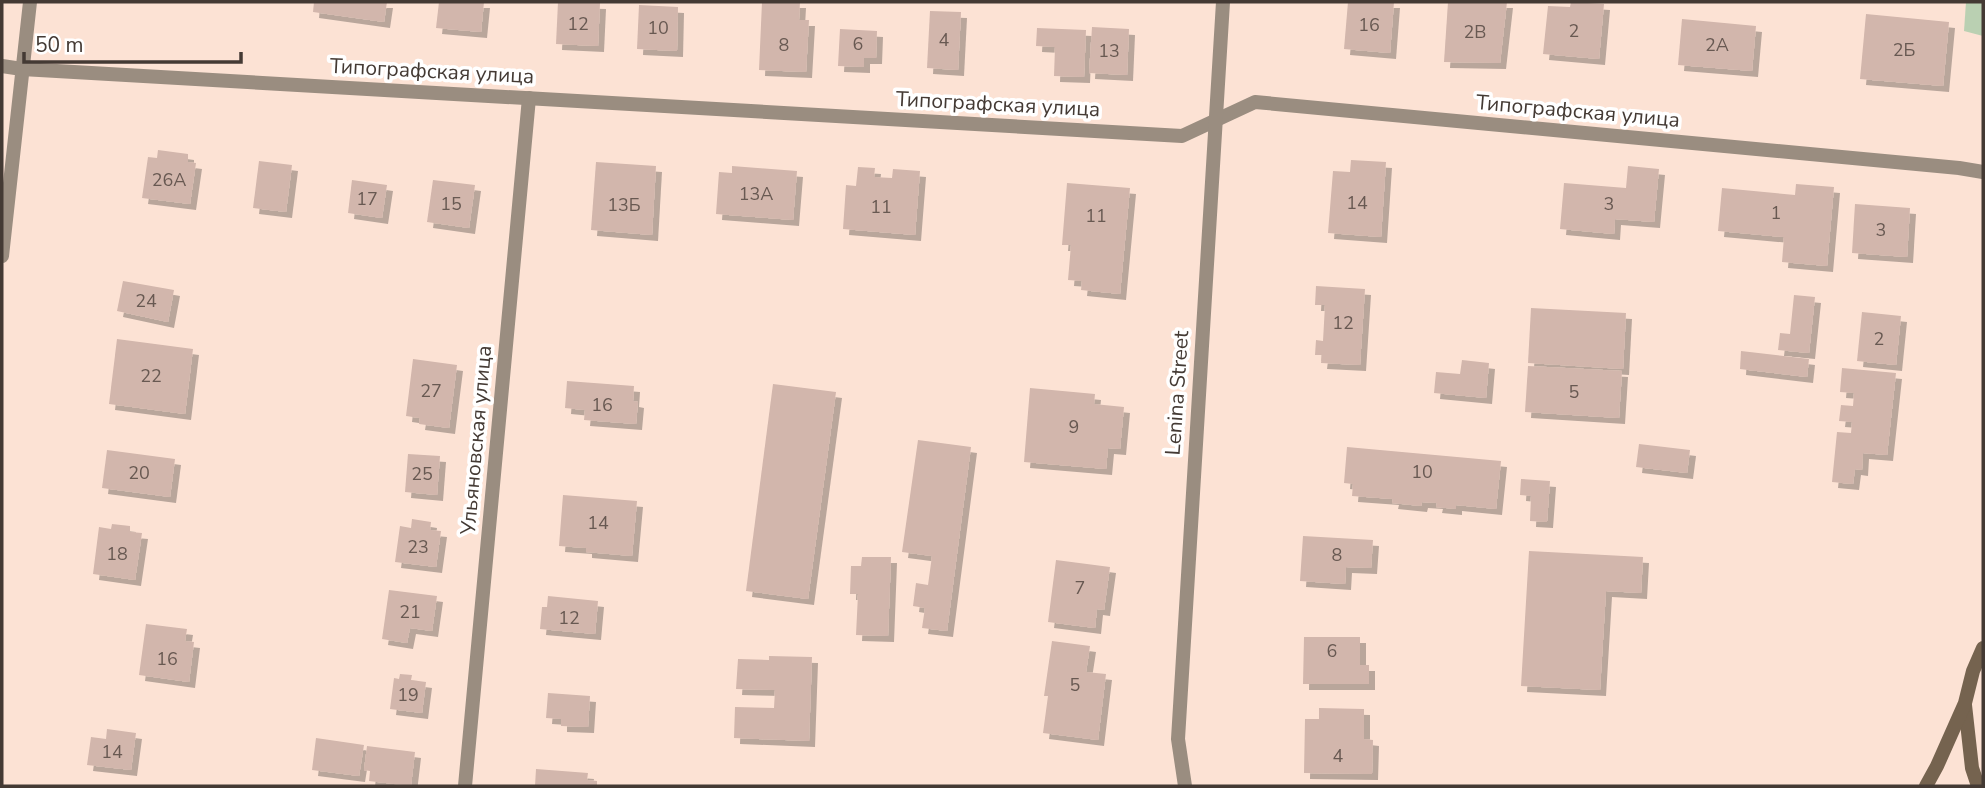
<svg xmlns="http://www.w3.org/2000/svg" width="1985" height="788" viewBox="0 0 1985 788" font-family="'Nunito Sans',sans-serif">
<defs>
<filter id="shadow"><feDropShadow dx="6" dy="6" stdDeviation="0" flood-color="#0004"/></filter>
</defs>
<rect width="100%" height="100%" fill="#fce2d4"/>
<polygon fill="#bad0b2" points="1966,2 1983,2 1983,36 1964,31"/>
<g fill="#d2b6ac" filter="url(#shadow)">
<polygon points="314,2 387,2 384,22 313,12"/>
<polygon points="439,2 484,2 481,32 436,28"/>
<polygon points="558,2 600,3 598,46 556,44"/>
<polygon points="762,2 800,2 799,20 809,20 806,72 759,70"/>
<polygon points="1348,2 1394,2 1390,53 1344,49"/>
<polygon points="1448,2 1507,2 1500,63 1444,62"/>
<polygon points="1571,2 1604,4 1599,59 1543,54 1548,6 1570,7"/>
<polygon points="639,5 678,7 677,51 637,49"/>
<polygon points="930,11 961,12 958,70 927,68"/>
<polygon points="1866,14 1949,22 1943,86 1860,79"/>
<polygon points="1682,19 1756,26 1752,71 1678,65"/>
<polygon points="1092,27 1129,29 1127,75 1089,73"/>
<polygon points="1037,28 1086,30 1084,77 1054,76 1055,47 1036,46"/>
<polygon points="840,29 877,31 876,58 864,58 864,67 838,66"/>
<polygon points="158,150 188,154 188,162 196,163 190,204 142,198 148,157 157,158"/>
<polygon points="1351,160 1386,162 1381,237 1328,233 1333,171 1350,172"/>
<polygon points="259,161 292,165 286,212 253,208"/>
<polygon points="596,162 656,166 652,235 591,230"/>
<polygon points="732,166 797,171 793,220 716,214 719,172 732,173"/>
<polygon points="1628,166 1659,169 1654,222 1615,219 1614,234 1560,229 1564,183 1626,188"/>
<polygon points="858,167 875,168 874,177 892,178 893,169 920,171 915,235 843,229 846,185 856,186"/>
<polygon points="352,180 387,185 382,218 348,213"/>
<polygon points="433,180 475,185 469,228 427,222"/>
<polygon points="1067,183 1130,188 1120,294 1081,290 1082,281 1068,280 1071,245 1062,245"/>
<polygon points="1796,184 1834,187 1827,266 1782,262 1784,237 1718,231 1722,188 1795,195"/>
<polygon points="1855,204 1910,208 1907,257 1852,253"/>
<polygon points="123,281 174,290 168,322 117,311"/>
<polygon points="1316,286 1365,289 1360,365 1321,363 1322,355 1315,355 1316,340 1323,341 1325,305 1315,305"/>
<polygon points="1794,295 1815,297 1809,353 1778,350 1780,333 1790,334"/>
<polygon points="1531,308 1626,313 1623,369 1528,363"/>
<polygon points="1862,312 1901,316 1896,365 1857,361"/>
<polygon points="117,339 193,349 185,414 109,404"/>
<polygon points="1741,351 1809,359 1807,377 1740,369"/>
<polygon points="413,359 457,365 449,428 419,424 420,418 406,416"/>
<polygon points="1462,360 1489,363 1486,398 1434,393 1436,372 1460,374"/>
<polygon points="1528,366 1622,371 1619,418 1525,412"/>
<polygon points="1842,368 1896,373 1887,455 1863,453 1862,470 1855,469 1853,484 1832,482 1837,432 1851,433 1852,422 1839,421 1841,405 1853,406 1854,393 1840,392"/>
<polygon points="567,381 634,386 633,401 638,402 636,424 584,420 585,410 565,408"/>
<polygon points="773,384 836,392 808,599 746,591"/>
<polygon points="1030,388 1095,394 1094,404 1124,407 1120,449 1108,448 1106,469 1024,462"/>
<polygon points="918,440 971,447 947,631 922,628 925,608 913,606 916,583 928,585 932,556 902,552"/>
<polygon points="1639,444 1690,450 1687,473 1636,467"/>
<polygon points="1347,447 1501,461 1496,509 1456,505 1456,509 1436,507 1437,503 1422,502 1421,506 1392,503 1393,499 1352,496 1353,484 1344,483"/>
<polygon points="107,450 175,459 170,497 102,488"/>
<polygon points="408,454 440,456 437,495 405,492"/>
<polygon points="1521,479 1550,481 1547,522 1530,521 1531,496 1520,495"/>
<polygon points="563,495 637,501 632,556 586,552 586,548 559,546"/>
<polygon points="412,519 431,522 430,530 441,531 436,567 395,562 400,526 411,528"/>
<polygon points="112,524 130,526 130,532 142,533 135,580 93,574 99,527 111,529"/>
<polygon points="1303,536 1373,540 1371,568 1346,567 1345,584 1300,581"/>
<polygon points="1529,551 1643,557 1641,593 1606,591 1600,690 1521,686"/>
<polygon points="862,557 891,557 888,636 856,635 858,594 850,594 851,566 861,566"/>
<polygon points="1056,560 1110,567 1104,610 1097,609 1095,628 1048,622"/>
<polygon points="389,590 437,596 432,631 410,628 407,643 382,639"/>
<polygon points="548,596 598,601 595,634 540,629 542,607 547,607"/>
<polygon points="146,624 187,629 185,641 194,642 189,682 139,675"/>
<polygon points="1304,637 1360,637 1360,665 1369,665 1369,684 1303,684"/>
<polygon points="1052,641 1090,646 1086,672 1106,674 1098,740 1043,733 1048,696 1044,696"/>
<polygon points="769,656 812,657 809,741 734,738 735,707 774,708 775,690 736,689 738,659 769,660"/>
<polygon points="400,674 412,675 411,680 426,682 422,713 390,709 394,678 399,679"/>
<polygon points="548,693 590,696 588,727 561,726 561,719 546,718"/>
<polygon points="1319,708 1364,709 1364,739 1373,740 1372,774 1304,773 1305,719 1319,719"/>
<polygon points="107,729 136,733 131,770 87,765 91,737 106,739"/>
<polygon points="316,738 364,745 359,776 312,770"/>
<polygon points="367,746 415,752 411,786 369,781 370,771 364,770"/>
<polygon points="536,769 588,773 587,780 597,781 597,786 535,786"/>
</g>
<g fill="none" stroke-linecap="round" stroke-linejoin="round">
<g stroke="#9a8d80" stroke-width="14">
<polyline points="2,66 22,69 1182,136 1255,102 1959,168 1983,172"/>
<polyline points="2,256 30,2"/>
<polyline points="465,786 529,98"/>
<polyline points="1185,786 1178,739 1223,2"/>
</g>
<g stroke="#75634f" stroke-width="14">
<polyline points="1965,705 1972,768 1978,786"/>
<polyline points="1926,786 1937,766 1965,703 1973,671 1983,648"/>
</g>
</g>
<g text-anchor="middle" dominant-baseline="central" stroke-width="7" stroke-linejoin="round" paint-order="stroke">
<g font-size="18" fill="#685952">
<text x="578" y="24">12</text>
<text x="1369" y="25">16</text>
<text x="658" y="28">10</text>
<text x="1574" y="31">2</text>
<text x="1475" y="32">2В</text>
<text x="944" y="40">4</text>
<text x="858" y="44">6</text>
<text x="784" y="45">8</text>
<text x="1717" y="45">2А</text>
<text x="1904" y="50">2Б</text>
<text x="1109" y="51">13</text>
<text x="169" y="180">26А</text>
<text x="756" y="194">13А</text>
<text x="367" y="199">17</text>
<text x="1357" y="203">14</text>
<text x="451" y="204">15</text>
<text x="1609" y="204">3</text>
<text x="624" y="205">13Б</text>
<text x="881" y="207">11</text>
<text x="1776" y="213">1</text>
<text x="1096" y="216">11</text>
<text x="1881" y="230">3</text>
<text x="146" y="301">24</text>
<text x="1343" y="323">12</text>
<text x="1879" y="339">2</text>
<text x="151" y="376">22</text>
<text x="431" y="391">27</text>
<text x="1574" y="392">5</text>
<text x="602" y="405">16</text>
<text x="1074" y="427">9</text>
<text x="1422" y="472">10</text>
<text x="139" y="473">20</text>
<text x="422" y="474">25</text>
<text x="598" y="523">14</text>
<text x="418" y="547">23</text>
<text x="117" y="554">18</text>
<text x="1337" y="555">8</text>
<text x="1080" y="588">7</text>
<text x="410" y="612">21</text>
<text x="569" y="618">12</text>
<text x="1332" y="651">6</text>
<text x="167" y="659">16</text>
<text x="1075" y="685">5</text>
<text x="408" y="695">19</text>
<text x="112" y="752">14</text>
<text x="1338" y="756">4</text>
</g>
<g font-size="21" fill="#443a34" stroke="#fff">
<text transform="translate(432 71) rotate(3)">Типографская улица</text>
<text transform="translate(998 104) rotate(3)">Типографская улица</text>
<text transform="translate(1578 111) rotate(5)">Типографская улица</text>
<text transform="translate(1177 393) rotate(-86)">Lenina Street</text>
<text transform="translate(476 440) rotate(-85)">Ульяновская улица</text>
</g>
</g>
<rect width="1985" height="788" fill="none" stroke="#443a34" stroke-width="7"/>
<path d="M24 52v10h217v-10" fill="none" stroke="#443a34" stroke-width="3.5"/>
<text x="35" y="52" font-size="21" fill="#443a34" stroke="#ffffff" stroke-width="5" paint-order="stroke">50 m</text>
</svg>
